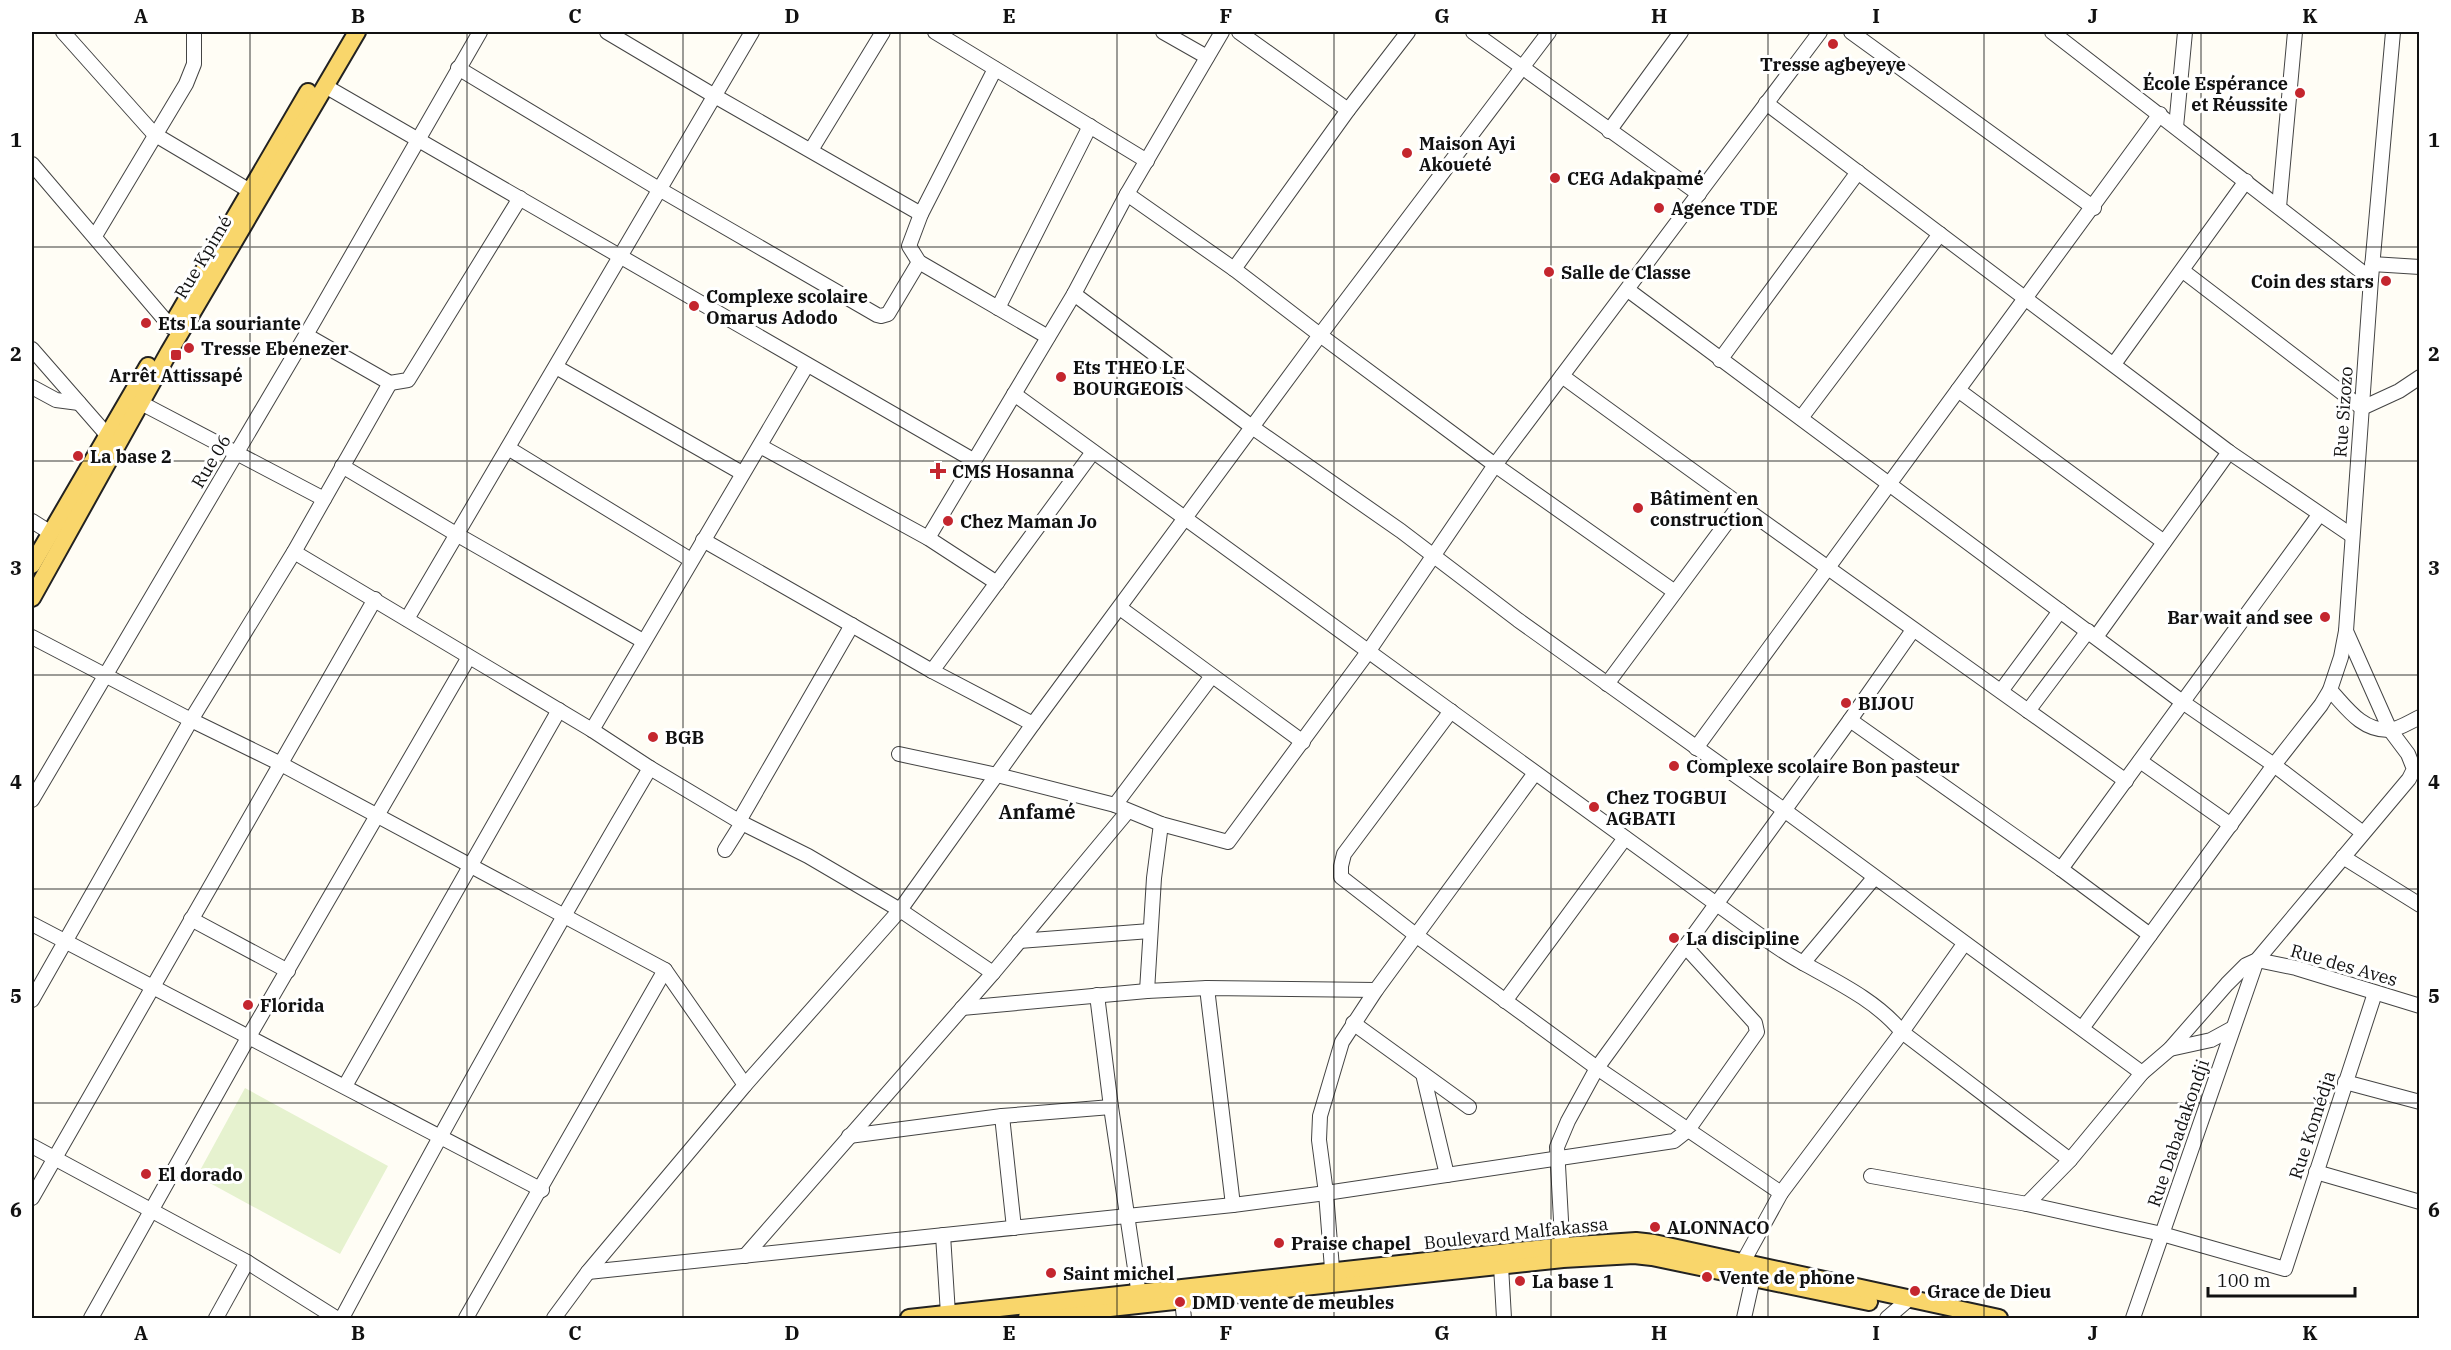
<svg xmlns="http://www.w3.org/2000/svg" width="2451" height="1350" viewBox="0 0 2451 1350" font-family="'IBM Plex Serif',serif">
<rect width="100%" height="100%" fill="#fffdf5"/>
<polygon fill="#e6f2cf" points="245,1088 388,1166 340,1254 197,1176"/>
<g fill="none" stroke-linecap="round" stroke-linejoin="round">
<defs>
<g id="minor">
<polyline points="63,32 154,134 250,191"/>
<polyline points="607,32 713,95 921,214"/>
<polyline points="935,32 1147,161"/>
<polyline points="1163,32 1207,57"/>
<polyline points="1239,32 1348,110"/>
<polyline points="1473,32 1699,194"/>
<polyline points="1851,32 2094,208"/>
<polyline points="2052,32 2371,279"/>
<polyline points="458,68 659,189 877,315 881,316 888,314 919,262"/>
<polyline points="995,69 921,214 909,246 919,262 1048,337"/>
<polyline points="325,86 973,460"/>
<polyline points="1766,103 2229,452 2351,535"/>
<polyline points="2176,127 2185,32"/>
<polyline points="1609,131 1681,32"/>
<polyline points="811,150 883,32"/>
<polyline points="32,164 171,327"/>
<polyline points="1127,194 1234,269 1320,335 1495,465 1675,592"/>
<polyline points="2279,207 2295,32"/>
<polyline points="95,236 186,84 194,64 194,32"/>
<polyline points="2372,264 2420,267"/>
<polyline points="1234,269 1348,110 1408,32"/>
<polyline points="2183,271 2362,408 2399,391 2420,377"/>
<polyline points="1628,290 2181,701 2274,765 2363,833"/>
<polyline points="1074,294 1252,427 1401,531 1518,620 1784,810 2142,1073"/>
<polyline points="998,308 1090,126"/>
<polyline points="306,335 390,383 408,380 520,198"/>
<polyline points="32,349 108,436"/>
<polyline points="1720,360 1858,172"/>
<polyline points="2114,364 2246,181"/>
<polyline points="556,367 742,473"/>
<path d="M1562 376C1749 513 1938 646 2126 781"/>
<polyline points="32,387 56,400 79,403"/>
<polyline points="1958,390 2164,542"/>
<path d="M1014 394 1715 903C1744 923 1773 947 1803 963 1837 982 1877 1001 1902 1032L2070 1160"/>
<polyline points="141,403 324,499"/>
<polyline points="1801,418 1940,234"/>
<polyline points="760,446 928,538 997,583"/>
<polyline points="508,448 691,560"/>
<polyline points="342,466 456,534 643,641"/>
<polyline points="32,521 51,533"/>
<polyline points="928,538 1074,294 1127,194 1222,32"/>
<polyline points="703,540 932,671 1033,724"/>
<polyline points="294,552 592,730 650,768 742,823 808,856 900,910 993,973"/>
<polyline points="1120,608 1303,742"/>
<polyline points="407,619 752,32"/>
<polyline points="32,637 191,720 281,764 665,970 745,1085"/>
<polyline points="2096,637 2229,452"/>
<polyline points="932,671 1093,452"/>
<polyline points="1607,684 1739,506"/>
<path d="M2330 690C2347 708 2361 730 2388 730 2398 730 2411 721 2420 717"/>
<polyline points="2001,691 2060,611"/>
<polyline points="1451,711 1344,854 1341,866 1341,877 1417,936 1597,1068 1781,1193"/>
<polyline points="2028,711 2088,631"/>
<polyline points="1850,720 2061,869 2150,935"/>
<polyline points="592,730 807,365"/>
<polyline points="1696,748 2160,114"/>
<polyline points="899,754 997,775 1115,805 1161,824 1228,842 1368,652 1495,465 1820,32"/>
<polyline points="2140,761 2231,825"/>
<polyline points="32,800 306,335 480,32"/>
<polyline points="1115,805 1212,676"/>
<polyline points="739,821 852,625"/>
<polyline points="725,850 742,823"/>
<polyline points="2343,857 2420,905"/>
<polyline points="2061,869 2319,515"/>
<polyline points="191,919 288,971"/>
<polyline points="32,924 542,1190"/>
<polyline points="1019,941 1150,931"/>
<polyline points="2257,960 2296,968 2420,1006"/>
<polyline points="1803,963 1874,878"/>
<polyline points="1207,988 1233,1205"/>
<polyline points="1147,991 1154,878 1161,824"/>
<polyline points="1097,995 1111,1107 1140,1302"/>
<polyline points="32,1000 191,720 294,552 390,383"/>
<polyline points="1505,1001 1625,838"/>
<polyline points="962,1008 1147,991 1207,988 1376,990"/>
<polyline points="1353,1023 1469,1107"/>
<polyline points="2083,1027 2274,765 2321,705 2330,690 2341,657 2346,631"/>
<polyline points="2170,1049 2211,1040 2233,1028"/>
<polyline points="1423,1074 1447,1175"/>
<polyline points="2345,1082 2420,1102"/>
<polyline points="345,1086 559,710"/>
<polyline points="1002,1116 1014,1228"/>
<polyline points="849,1136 1002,1116 1111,1107"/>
<polyline points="32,1146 247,1262 336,1318"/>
<polyline points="2316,1172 2420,1202"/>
<polyline points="1871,1176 2027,1204 2162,1234 2285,1269 2375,993"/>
<polyline points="32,1198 375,599"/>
<polyline points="2027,1204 2070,1160 2142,1073 2170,1049 2227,984 2246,965 2257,960 2409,779 2414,769 2408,754 2390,730 2346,631 2371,279 2393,32"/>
<polyline points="943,1235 948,1314"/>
<polyline points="745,1256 993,973 1128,811"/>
<polyline points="1563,1257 1557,1147 1568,1121 1597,1068 1850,720 1913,630"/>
<polyline points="1743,1262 1781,1193 1902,1032 1964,944"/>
<polyline points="1501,1266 1504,1318"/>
<polyline points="588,1272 1233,1205 1326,1193 1674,1141 1688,1130 1757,1032 1755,1023 1685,946"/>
<polyline points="1333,1281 1326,1193 1319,1140 1320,1116 1342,1042 1376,990 1535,773"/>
<polyline points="1182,1300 1184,1318"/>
<polyline points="91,1318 248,1038 469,657"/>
<polyline points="216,1318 247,1262"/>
<path d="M342 1318C441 1133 543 949 650 768"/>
<polyline points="466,1318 665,970"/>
<polyline points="554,1318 588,1272 745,1085 900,910 1033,724 1320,335 1549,32"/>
<polyline points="1744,1318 1753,1278"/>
<polyline points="1887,1318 1908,1300"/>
<polyline points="2133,1318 2257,960"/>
</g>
<g id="major">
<polyline points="176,318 308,92"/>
<polyline points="32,565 148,366"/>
<polyline points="32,598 169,352 357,32"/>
<polyline points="1027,1317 1563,1259 1634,1255 1652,1257 1869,1302"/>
<polyline points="909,1318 1563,1246 1636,1241 1654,1243 1999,1318"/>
</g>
</defs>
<use href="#minor" stroke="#444" stroke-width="16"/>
<use href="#major" stroke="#222" stroke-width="20"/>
<use href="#minor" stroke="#fff" stroke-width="14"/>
<use href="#major" stroke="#f9d66b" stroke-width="16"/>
</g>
<path fill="none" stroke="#111" stroke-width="1.5" stroke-opacity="0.55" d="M250 32V1318M467 32V1318M683 32V1318M900 32V1318M1117 32V1318M1334 32V1318M1551 32V1318M1768 32V1318M1984 32V1318M2201 32V1318M32 247H2420M32 461H2420M32 675H2420M32 889H2420M32 1103H2420"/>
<g fill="#c4262e" stroke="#fff" stroke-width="2">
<circle cx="1833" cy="44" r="6"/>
<circle cx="2300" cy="93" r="6"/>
<circle cx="1407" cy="153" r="6"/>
<circle cx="1555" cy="178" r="6"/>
<circle cx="1659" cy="208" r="6"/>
<circle cx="1549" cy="272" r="6"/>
<circle cx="2386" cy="281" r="6"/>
<circle cx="694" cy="306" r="6"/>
<circle cx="146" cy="323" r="6"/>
<circle cx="189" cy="348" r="6"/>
<rect x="170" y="349" width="12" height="12" rx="3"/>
<circle cx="1061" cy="377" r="6"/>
<circle cx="78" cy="456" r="6"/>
<path d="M935 462h6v6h6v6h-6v6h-6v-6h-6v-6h6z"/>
<circle cx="1638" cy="508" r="6"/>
<circle cx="948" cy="521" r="6"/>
<circle cx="2325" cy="617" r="6"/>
<circle cx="1846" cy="703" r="6"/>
<circle cx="653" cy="737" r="6"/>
<circle cx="1674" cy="766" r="6"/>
<circle cx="1594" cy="807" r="6"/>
<circle cx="1674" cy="938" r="6"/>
<circle cx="248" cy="1005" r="6"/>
<circle cx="146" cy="1174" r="6"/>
<circle cx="1655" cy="1227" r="6"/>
<circle cx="1279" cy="1243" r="6"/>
<circle cx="1051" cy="1273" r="6"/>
<circle cx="1707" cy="1277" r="6"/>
<circle cx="1520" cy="1281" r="6"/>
<circle cx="1915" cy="1291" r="6"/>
<circle cx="1180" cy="1302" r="6"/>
</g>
<g text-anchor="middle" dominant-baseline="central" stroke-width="6" stroke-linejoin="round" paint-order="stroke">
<g font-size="18" font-weight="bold" fill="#111" stroke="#fff" text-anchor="start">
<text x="1833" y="64" text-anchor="middle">Tresse agbeyeye</text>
<text x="2288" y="83" text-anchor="end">École Espérance<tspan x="2288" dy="21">et Réussite</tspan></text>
<text x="1419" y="143">Maison Ayi<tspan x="1419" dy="21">Akoueté</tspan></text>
<text x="1567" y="178">CEG Adakpamé</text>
<text x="1671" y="208">Agence TDE</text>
<text x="1561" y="272">Salle de Classe</text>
<text x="2374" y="281" text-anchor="end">Coin des stars</text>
<text x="706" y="296">Complexe scolaire<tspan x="706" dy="21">Omarus Adodo</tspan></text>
<text x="158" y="323">Ets La souriante</text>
<text x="201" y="348">Tresse Ebenezer</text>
<text x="1073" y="367">Ets THEO LE<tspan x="1073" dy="21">BOURGEOIS</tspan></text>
<text x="176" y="375" text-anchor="middle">Arrêt Attissapé</text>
<text x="90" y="456">La base 2</text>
<text x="952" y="471">CMS Hosanna</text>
<text x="1650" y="498">Bâtiment en<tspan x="1650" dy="21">construction</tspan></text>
<text x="960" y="521">Chez Maman Jo</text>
<text x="2313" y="617" text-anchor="end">Bar wait and see</text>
<text x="1858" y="703">BIJOU</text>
<text x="665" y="737">BGB</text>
<text x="1686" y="766">Complexe scolaire Bon pasteur</text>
<text x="1606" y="797">Chez TOGBUI<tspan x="1606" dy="21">AGBATI</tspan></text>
<text x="1686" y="938">La discipline</text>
<text x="260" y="1005">Florida</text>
<text x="158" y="1174">El dorado</text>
<text x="1667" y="1227">ALONNACO</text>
<text x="1291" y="1243">Praise chapel</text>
<text x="1063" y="1273">Saint michel</text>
<text x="1719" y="1277">Vente de phone</text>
<text x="1532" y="1281">La base 1</text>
<text x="1927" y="1291">Grace de Dieu</text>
<text x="1192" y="1302">DMD vente de meubles</text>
</g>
<g font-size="18" fill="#111" stroke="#fff">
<text transform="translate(203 257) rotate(-59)">Rue Kpimé</text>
<text transform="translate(2343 412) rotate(-86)">Rue Sizozo</text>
<text transform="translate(211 461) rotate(-59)">Rue 06</text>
<text transform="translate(2344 965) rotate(16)">Rue des Aves</text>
<text transform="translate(2312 1125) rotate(-72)">Rue Komédja</text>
<text transform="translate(2178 1133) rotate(-71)">Rue Dabadakondji</text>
<text transform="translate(1516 1233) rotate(-6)">Boulevard Malfakassa</text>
</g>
<g font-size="20" font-weight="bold" fill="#111" stroke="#fff">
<text x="1037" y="811">Anfamé</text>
</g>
</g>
<rect width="2451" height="1350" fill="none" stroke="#ffffff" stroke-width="66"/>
<path d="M2208 1287v9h147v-9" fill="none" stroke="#111111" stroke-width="3"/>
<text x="2217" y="1287" font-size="18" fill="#111111" stroke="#ffffff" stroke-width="4.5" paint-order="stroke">100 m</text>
<rect x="33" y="33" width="2385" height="1284" fill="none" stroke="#111" stroke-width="2"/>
<g font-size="20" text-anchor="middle" font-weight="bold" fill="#111">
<text x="141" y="23">A</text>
<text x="358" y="23">B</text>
<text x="575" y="23">C</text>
<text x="792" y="23">D</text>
<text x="1009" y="23">E</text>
<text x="1226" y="23">F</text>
<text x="1442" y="23">G</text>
<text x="1659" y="23">H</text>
<text x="1876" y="23">I</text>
<text x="2093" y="23">J</text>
<text x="2310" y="23">K</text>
<text x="16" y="147">1</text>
<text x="2434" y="147">1</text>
<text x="16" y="361">2</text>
<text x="2434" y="361">2</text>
<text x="16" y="575">3</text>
<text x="2434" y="575">3</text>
<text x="16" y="789">4</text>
<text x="2434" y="789">4</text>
<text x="16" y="1003">5</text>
<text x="2434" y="1003">5</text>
<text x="16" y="1217">6</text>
<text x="2434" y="1217">6</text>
<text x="141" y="1340">A</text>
<text x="358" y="1340">B</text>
<text x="575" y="1340">C</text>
<text x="792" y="1340">D</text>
<text x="1009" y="1340">E</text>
<text x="1226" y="1340">F</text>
<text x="1442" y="1340">G</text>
<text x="1659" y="1340">H</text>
<text x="1876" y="1340">I</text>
<text x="2093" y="1340">J</text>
<text x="2310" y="1340">K</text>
</g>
</svg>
